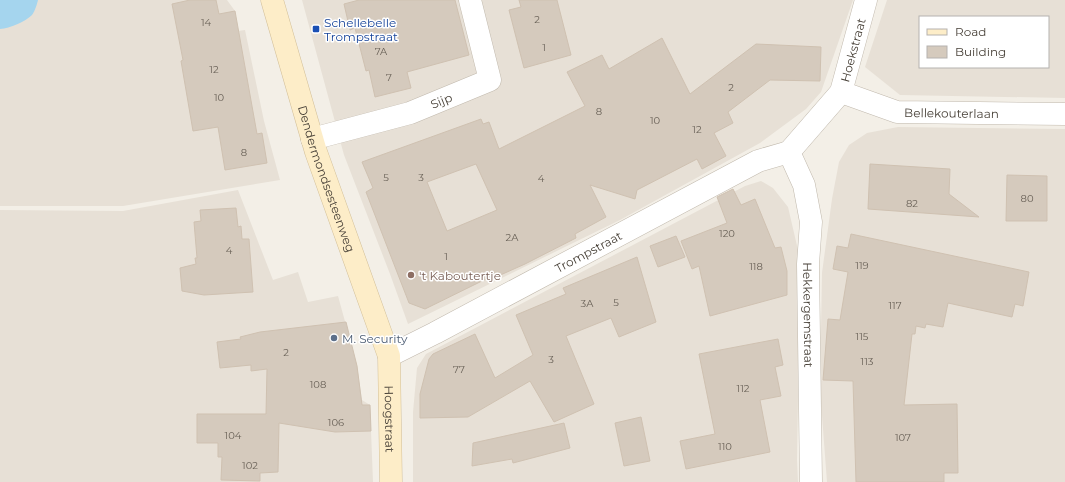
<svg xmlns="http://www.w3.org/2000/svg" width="1065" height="482" viewBox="0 0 1065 482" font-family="Montserrat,sans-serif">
<rect width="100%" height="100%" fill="#f3efe7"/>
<g fill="#e7e0d6" fill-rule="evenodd">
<polygon points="0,0 227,0 235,11 238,31 245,30 264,121 280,180 123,206 0,206"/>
<polygon points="302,0 853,0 821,92 806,109 760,143 620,220 408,324 390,274 344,155"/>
<path d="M887 0H1065V98L900 95 865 67ZM920 17H1048V67H920Z"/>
<polygon points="898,127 1065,129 1065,482 827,482 820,389 822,273 832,199 839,162 849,145 867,133"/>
<polygon points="761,181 773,188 788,207 798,250 799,333 797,460 798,482 413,482 413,412 417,368 426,354 745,186"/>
<polygon points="238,190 273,280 298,272 308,302 338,296 357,365 362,400 370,405 373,482 0,482 0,210 123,211"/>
</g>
<path fill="#a5d5ee" d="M0 0H38C37 4 35 11 32 15 25 22 10 28 0 29Z"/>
<g fill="#d5cabd" stroke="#cfc1b1" fill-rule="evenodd">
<polygon points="190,0 216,0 219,14 235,11 257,134 262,133 267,163 225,170 218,127 193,131 181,61 183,60 172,4"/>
<polygon points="359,0 455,0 469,55 407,72 411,88 375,97 369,70 366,71 355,28 350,30 344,4"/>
<polygon points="519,0 557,0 571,55 524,68 509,10 521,7"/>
<path d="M662 38 690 94 756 44 821 47 820 81 770 80 728 112 733 123 714 133 726 156 702 169 697 159 637 190 635 199 590 185 606 217 575 234 576 238 525 264 487 281 486 279 425 309 409 303 366 192 373 188 362 162 481 119 483 124 489 122 499 149 585 106 567 72 602 55 609 69ZM476 164 497 210 447 231 427 182Z"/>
<polygon points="870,164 950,169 949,194 979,217 868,209"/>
<polygon points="1007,175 1047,176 1047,221 1006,221"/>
<polygon points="733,189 741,205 755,199 775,248 781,247 787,271 787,295 710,316 699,266 692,269 681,241 727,223 717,197"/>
<polygon points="236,208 238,227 241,226 242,239 249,239 253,292 204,295 182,291 180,268 196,264 195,258 197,258 194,222 201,221 200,210"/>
<polygon points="851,234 1029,272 1023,306 1015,304 1012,317 948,303 943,327 926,324 925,328 916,326 915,334 912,334 904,405 957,404 958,473 944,473 944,482 856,482 853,381 823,380 828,319 840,320 848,272 833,269 837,246 848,248"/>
<polygon points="676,236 685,257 658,267 650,246"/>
<polygon points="637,257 656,322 619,337 611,318 566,336 594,404 554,422 530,381 468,417 420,418 420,394 429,359 433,354 475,334 495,378 533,355 516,315 566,294 563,288"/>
<polygon points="346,322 357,366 362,405 370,405 371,431 335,432 279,423 278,472 260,473 260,481 221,480 222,457 218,457 218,443 197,443 197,414 266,414 267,369 251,371 251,365 220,368 217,342 241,339 240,337 260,332"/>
<polygon points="778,339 783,365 775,367 781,396 760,400 770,452 686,469 680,441 715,434 699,354"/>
<polygon points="641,417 650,461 624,466 615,423"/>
<polygon points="564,423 570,448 513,463 512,459 472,466 473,443"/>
</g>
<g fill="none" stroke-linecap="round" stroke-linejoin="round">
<defs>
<g id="minor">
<path id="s1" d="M841 92 897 112 1065 114"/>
<path id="s2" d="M312 139 410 113 490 80 470 0"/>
<path id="s3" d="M789 152 804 185 811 222 808 264 811 482"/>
<path id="s4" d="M789 152 841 92 866 0"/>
<path id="s5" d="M389 356 435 333 758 161 789 152"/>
</g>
<g id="secondary">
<path id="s6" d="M272 0 316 152 389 356 391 482"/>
</g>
</defs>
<use href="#minor" stroke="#c1b9ad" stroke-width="23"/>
<use href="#secondary" stroke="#d2bf98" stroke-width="23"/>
<use href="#minor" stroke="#fff" stroke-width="22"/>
<use href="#secondary" stroke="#fdedc8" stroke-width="22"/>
</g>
<rect fill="#1a4fb4" stroke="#fff" stroke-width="1.5" x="312" y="25" width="8" height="8" rx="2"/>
<circle fill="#8d6e63" stroke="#fff" stroke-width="1.5" cx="411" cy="275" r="4"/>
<circle fill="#5c6f8a" stroke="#fff" stroke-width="1.5" cx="334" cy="338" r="4"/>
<g text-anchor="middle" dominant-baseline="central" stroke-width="3" stroke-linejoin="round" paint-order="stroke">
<g font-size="10" fill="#6a6258">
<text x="537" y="19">2</text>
<text x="206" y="22">14</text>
<text x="544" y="47">1</text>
<text x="381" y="51">7A</text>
<text x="214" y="69">12</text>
<text x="389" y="77">7</text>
<text x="731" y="87">2</text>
<text x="219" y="97">10</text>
<text x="599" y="111">8</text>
<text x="655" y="120">10</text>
<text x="697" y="129">12</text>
<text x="244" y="152">8</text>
<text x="386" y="177">5</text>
<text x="421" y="177">3</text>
<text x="541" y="178">4</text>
<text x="1027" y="198">80</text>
<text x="912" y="203">82</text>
<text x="727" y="233">120</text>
<text x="512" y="237">2A</text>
<text x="229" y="250">4</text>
<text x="446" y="256">1</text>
<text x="862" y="265">119</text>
<text x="756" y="266">118</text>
<text x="616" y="302">5</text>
<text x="587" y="303">3A</text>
<text x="895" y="305">117</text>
<text x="862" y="336">115</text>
<text x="286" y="352">2</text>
<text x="551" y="359">3</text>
<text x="867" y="361">113</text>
<text x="459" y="369">77</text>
<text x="318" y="384">108</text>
<text x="743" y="388">112</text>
<text x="336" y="422">106</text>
<text x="233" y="435">104</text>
<text x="903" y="437">107</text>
<text x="725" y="446">110</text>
<text x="250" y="465">102</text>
</g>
<g font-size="12" fill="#164399" stroke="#fff" text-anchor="start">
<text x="324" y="22">Schellebelle<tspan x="324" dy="14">Trompstraat</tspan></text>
</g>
<g font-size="12" fill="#463f36" stroke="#fff">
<text stroke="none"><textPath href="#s4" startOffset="123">Hoekstraat</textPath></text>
<text stroke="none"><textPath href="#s2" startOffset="135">Sijp</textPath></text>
<text stroke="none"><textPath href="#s1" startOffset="114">Bellekouterlaan</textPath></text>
<text stroke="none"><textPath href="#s6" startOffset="187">Dendermondsesteenweg</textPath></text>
<text stroke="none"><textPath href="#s5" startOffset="225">Trompstraat</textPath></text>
<text stroke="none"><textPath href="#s3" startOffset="167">Hekkergemstraat</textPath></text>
<text stroke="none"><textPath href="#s6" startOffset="438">Hoogstraat</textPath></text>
</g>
<g font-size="12" fill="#785e54" stroke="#fff" text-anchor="start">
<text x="419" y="275">'t Kaboutertje</text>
</g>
<g font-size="12" fill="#4e5e75" stroke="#fff" text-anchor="start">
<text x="342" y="338">M. Security</text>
</g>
</g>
<rect x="919" y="16" width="130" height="52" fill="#ffffff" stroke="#b5b2af"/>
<rect x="927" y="29" width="20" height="6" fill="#fdedc8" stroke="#b5b2af"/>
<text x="955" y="36" font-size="12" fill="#463f36">Road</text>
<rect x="927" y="46" width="20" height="12" fill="#d5cabd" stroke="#b5b2af"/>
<text x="955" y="56" font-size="12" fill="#463f36">Building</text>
</svg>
